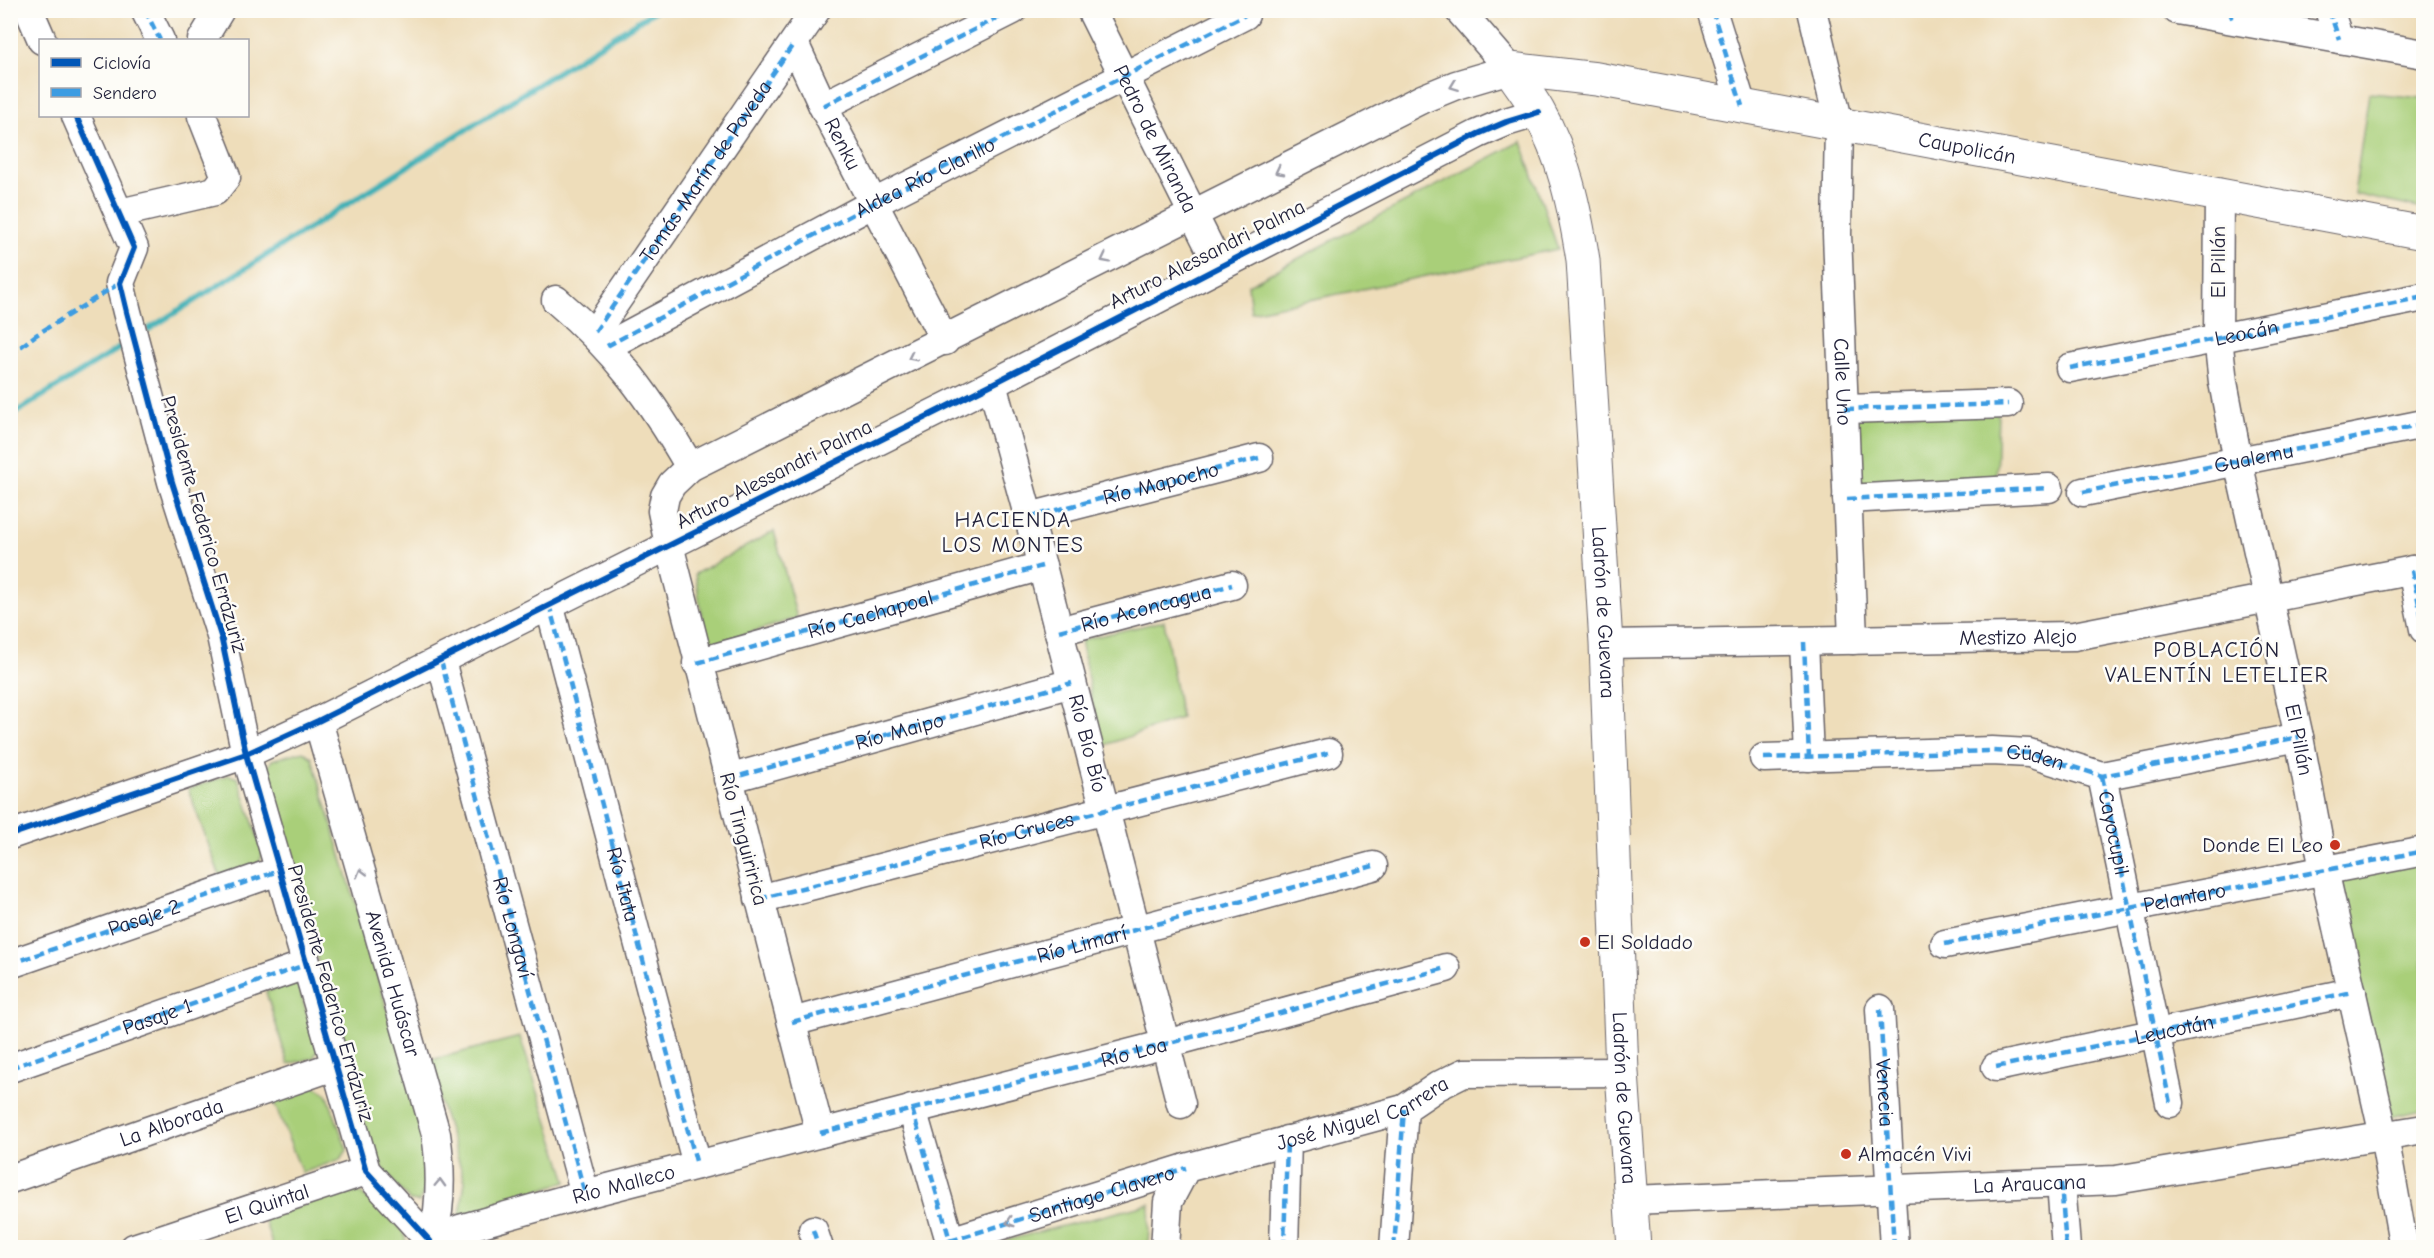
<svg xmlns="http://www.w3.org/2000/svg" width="2434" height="1258" viewBox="0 0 2434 1258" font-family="'Comic Neue',sans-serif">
<rect width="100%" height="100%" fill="#fdfcf7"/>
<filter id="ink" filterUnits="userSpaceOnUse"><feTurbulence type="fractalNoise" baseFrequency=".0167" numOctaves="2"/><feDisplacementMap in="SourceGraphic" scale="12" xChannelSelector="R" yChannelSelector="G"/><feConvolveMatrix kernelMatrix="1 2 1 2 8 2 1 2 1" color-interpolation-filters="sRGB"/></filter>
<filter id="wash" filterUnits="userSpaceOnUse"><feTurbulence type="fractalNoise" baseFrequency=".008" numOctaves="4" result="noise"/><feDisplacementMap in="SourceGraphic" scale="24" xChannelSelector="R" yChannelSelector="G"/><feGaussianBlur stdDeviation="1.35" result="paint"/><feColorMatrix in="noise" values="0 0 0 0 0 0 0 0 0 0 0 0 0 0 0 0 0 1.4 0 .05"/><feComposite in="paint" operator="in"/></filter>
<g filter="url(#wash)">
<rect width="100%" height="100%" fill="#eeddba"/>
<g fill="#a9cf79" stroke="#66785a" stroke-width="1.5">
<polygon points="2369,93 2423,98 2423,209 2354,194"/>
<polygon points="1521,141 1558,249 1251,312 1248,285"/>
<polygon points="1998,412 1996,482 1851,485 1850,414"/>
<polygon points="774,531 797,618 707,646 695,574"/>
<polygon points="1164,621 1181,718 1100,747 1081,640"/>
<path d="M303 751 312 758 422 1126C426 1151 433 1179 419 1202L410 1201 385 1172 373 1151 264 774 272 760Z"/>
<polygon points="229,775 238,778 263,853 259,863 221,879 188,789"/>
<polygon points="2423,862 2423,1110 2389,1117 2337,878"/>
<polygon points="297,981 318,1050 313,1058 288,1064 266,992"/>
<polygon points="520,1037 567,1181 460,1216 465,1181 427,1061"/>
<polygon points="314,1086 327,1094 347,1150 341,1159 302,1173 273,1100"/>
<polygon points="344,1190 360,1193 402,1229 408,1247 273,1247 264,1219"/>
<polygon points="1150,1204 1148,1247 979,1247"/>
</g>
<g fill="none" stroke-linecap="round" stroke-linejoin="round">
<g stroke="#3fb0b6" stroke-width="6">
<polyline points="149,329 656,10"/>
<polyline points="10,416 121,347"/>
</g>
</g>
</g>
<g filter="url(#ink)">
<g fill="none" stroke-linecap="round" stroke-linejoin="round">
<defs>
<g id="minor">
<polyline points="29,10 42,40"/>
<polyline points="145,10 160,40"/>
<path id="s1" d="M1091 10 1219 266"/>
<polyline points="1712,10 1742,106"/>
<path id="s2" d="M1812 10 1839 124 1837 234 1853 640"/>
<polyline points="2177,10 2424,54"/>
<polyline points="2329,10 2339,39"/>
<polyline points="202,40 220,10"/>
<path id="s3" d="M794 43 823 106 945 341"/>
<polyline points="823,106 1013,10"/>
<polyline points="76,116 134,248 120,283 127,312 172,482 221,636 246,754 366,1171 430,1241"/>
<path id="s4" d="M2219 193 2218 338 2223 382 2238 461 2299 737 2324 870 2384 1136 2404 1248"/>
<polyline points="120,213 215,191 226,177 202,116"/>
<path d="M556 300C616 351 651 399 690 467"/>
<polyline points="595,332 816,10"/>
<path id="s5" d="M607 346 874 203 1245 15"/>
<polyline points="2070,368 2424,297"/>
<path id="s6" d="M992 384 1042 566 1181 1104"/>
<polyline points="1845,409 2008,404"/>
<path id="s7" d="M2083 492 2424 424"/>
<polyline points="1847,499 2049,488"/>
<polyline points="1029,517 1259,458"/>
<polyline points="2412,570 2424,629"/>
<polyline points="549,604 697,1165"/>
<polyline points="1059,631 1232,585"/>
<polyline points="1804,642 1809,757"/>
<path id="s8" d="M1606 644 2074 636 2424 568"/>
<path id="s9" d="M441 661 585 1194"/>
<polyline points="697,663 1042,566"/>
<path id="s10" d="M318 721 436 1134C440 1160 441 1184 438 1211 436 1223 428 1235 432 1248"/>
<path id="s11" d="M1764 758 1992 751 2029 753 2102 776 2299 737"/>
<path id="s12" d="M2102 776 2170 1103"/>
<path id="s13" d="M728 779 1072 683"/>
<polyline points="10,835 246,754 318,721 992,384 1478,134 1506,122 1539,112"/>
<polyline points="759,899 1328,753"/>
<path id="s14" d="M1945 944 2424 851"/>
<polyline points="10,964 278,871"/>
<polyline points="1880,1009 1894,1248"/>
<polyline points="792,1022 1373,866"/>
<polyline points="1996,1067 2352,992"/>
<polyline points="10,1068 305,965"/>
<polyline points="912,1109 952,1248"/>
<polyline points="820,1133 669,545 662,511 665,496 672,484 690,467 1422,99 1456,85 1510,69 1459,10"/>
<path id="s15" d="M10 1179 334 1066"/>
<polyline points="2061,1183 2066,1248"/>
<path id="s16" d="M1632 1200 2116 1180 2424 1129"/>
<polyline points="813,1230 819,1248"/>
<path id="s17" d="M430 1241 460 1229 585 1194 1166 1044 1446 968"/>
<path id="s18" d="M950 1241 1186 1168"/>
<path id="s19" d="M134 1248 366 1171"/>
<path id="s20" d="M1165 1248 1168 1202 1186 1168 1404 1109 1438 1086 1464 1073 1622 1072"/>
<polyline points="1284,1248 1287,1140"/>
<polyline points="1394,1248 1404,1109"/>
</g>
<g id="major">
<path id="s21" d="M1510 69C1519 83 1530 97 1538 111 1564 156 1575 210 1583 260L1606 644 1622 1072 1634 1248"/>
<path id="s22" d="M1510 69 1597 79 2424 233"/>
</g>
</defs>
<use href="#minor" stroke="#696367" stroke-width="31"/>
<use href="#major" stroke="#696367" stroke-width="35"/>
<use href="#minor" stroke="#fff" stroke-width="28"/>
<use href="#major" stroke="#fff" stroke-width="33"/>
<g stroke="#3c9ce2" stroke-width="4.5" stroke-dasharray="9 4.5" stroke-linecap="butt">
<polyline points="145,10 160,40"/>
<polyline points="1712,10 1742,106"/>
<polyline points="2229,10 2233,20"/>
<polyline points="2329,10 2339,39"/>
<polyline points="823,106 1013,10"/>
<path id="s23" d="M595 332 794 43"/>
<polyline points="607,346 874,203 1245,15"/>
<polyline points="10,355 36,335 120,283"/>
<path id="s24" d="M2070 368 2424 297"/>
<polyline points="1845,409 2008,404"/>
<polyline points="2083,492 2424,424"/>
<polyline points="1847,499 2049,488"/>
<path id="s25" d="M1029 517 1259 458"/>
<polyline points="2412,570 2424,629"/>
<path id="s26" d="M549 604 697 1165"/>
<path id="s27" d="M1059 631 1232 585"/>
<polyline points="1804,642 1809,757"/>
<polyline points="441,661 585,1194"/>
<path id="s28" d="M697 663 1042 566"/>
<polyline points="1764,758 1992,751 2029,753 2102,776 2299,737"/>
<polyline points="2102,776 2170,1103"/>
<polyline points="728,779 1072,683"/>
<path id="s29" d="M759 899 1328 753"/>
<polyline points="1945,944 2424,851"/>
<path id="s30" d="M10 964 278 871"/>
<path id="s31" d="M1880 1009 1894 1248"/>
<path id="s32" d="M792 1022 1373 866"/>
<path id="s33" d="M1996 1067 2352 992"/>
<path id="s34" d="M10 1068 305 965"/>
<polyline points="912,1109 952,1247"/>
<polyline points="820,1133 1166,1044 1446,968"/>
<polyline points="2061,1183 2066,1248"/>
<polyline points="813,1230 819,1248"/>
<polyline points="159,1239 163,1248"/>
<polyline points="950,1241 1186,1168"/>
<polyline points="1284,1248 1287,1140"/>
<polyline points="1394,1248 1404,1109"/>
</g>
<defs>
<g id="cycleway">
<polyline points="76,116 134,248 120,283 127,312 172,482 221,636 246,754 366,1171 430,1241"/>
<polyline points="10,835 246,754 318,721 992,384 1478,134 1506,122 1539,112"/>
</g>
</defs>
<use href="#cycleway" stroke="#fdfcf7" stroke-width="10"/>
<use href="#cycleway" stroke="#0057b8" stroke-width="6"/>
</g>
<defs><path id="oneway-chevron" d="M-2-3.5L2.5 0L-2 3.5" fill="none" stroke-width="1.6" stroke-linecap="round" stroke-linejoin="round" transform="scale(1.5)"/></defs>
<g stroke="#9c9ca7">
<use href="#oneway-chevron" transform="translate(1454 86) rotate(159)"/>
<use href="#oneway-chevron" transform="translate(1279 171) rotate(153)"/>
<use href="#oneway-chevron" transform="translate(1105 259) rotate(153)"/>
<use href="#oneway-chevron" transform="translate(912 357) rotate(154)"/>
<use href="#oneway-chevron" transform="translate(361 873) rotate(-106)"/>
<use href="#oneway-chevron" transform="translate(440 1183) rotate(-88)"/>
<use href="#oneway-chevron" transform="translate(1010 1222) rotate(163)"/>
</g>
</g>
<g fill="#c8321e" stroke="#fdfcf7" stroke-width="2">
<circle cx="2335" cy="845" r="6"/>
<circle cx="1585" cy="942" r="6"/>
<circle cx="1846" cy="1154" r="6"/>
</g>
<g text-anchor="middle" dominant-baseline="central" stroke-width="5" stroke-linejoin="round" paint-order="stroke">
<g font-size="21" fill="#22223b" stroke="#fdfcf7">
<text stroke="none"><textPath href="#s1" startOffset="144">Pedro de Miranda</textPath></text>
<text stroke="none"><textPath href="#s3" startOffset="112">Renku</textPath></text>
<text stroke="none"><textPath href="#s22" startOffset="464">Caupolicán</textPath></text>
<text stroke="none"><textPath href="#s23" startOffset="195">Tomás Marín de Poveda</textPath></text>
<text stroke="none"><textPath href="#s5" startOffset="360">Aldea Río Clarillo</textPath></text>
<text transform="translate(1207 254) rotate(-27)">Arturo Alessandri Palma</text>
<text transform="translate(2218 262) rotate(-90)">El Pillán</text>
<text stroke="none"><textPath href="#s24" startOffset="180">Leocán</textPath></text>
<text stroke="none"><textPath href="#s2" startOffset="375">Calle Uno</textPath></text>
<text stroke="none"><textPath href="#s7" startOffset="174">Gualemu</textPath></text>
<text transform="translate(774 474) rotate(-27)">Arturo Alessandri Palma</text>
<text stroke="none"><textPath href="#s25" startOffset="136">Río Mapocho</textPath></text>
<text transform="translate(204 524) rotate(74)">Presidente Federico Errázuriz</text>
<text stroke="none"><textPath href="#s27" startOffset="90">Río Aconcagua</textPath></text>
<text stroke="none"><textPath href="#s21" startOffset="560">Ladrón de Guevara</textPath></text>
<text stroke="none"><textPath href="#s28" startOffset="180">Río Cachapoal</textPath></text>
<text stroke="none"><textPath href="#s8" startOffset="412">Mestizo Alejo</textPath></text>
<text stroke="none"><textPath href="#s13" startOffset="178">Río Maipo</textPath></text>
<text stroke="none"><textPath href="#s4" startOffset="555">El Pillán</textPath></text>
<text stroke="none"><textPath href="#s6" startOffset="372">Río Bío Bío</textPath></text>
<text stroke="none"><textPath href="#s11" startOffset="272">Güden</textPath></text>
<text stroke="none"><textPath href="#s29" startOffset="276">Río Cruces</textPath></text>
<text stroke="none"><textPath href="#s12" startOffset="58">Cayocupil</textPath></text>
<text transform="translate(744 839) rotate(75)">Río Tinguiririca</text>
<text stroke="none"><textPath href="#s26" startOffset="290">Río Itata</textPath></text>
<text stroke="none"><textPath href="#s14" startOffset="244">Pelantaro</textPath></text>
<text stroke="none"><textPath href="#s30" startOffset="142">Pasaje 2</textPath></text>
<text stroke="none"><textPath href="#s9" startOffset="276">Río Longaví</textPath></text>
<text stroke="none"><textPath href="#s32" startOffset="300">Río Limarí</textPath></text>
<text stroke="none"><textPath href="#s10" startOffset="273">Avenida Huáscar</textPath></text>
<text transform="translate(331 993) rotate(74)">Presidente Federico Errázuriz</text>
<text stroke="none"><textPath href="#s34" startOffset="156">Pasaje 1</textPath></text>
<text stroke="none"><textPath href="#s33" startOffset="182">Leucotán</textPath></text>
<text stroke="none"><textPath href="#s17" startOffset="729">Río Loa</textPath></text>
<text stroke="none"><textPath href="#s31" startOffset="84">Venecia</textPath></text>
<text stroke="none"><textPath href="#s21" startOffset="1046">Ladrón de Guevara</textPath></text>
<text stroke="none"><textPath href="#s20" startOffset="270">José Miguel Carrera</textPath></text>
<text stroke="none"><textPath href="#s15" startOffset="171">La Alborada</textPath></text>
<text stroke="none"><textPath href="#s17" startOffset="202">Río Malleco</textPath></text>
<text stroke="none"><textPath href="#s16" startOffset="398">La Araucana</textPath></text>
<text stroke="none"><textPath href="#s18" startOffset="159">Santiago Clavero</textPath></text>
<text stroke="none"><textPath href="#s19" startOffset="140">El Quintal</textPath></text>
</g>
<g font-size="21" fill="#22223b" stroke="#fdfcf7" text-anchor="start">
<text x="2323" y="845" text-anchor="end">Donde El Leo</text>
<text x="1597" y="942">El Soldado</text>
<text x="1858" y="1154">Almacén Vivi</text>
</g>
<g font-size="22" letter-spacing="1.5" fill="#22223b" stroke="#fdfcf7">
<text x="1013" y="520">HACIENDA<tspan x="1013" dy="25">LOS MONTES</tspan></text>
<text x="2217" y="650">POBLACIÓN<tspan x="2217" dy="25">VALENTÍN LETELIER</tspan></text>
</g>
</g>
<rect width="2434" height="1258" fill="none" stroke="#fdfcf7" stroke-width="36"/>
<rect x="39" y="39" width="210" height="78" fill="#fdfcf7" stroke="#a5a5ac" stroke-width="1.5"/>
<rect x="51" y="58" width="30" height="9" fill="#0057b8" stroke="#a5a5ac" stroke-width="1.5"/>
<text x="93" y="69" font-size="18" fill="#22223b">Ciclovía</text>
<rect x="51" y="88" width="30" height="9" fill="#3c9ce2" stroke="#a5a5ac" stroke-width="1.5"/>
<text x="93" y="99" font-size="18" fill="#22223b">Sendero</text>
</svg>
